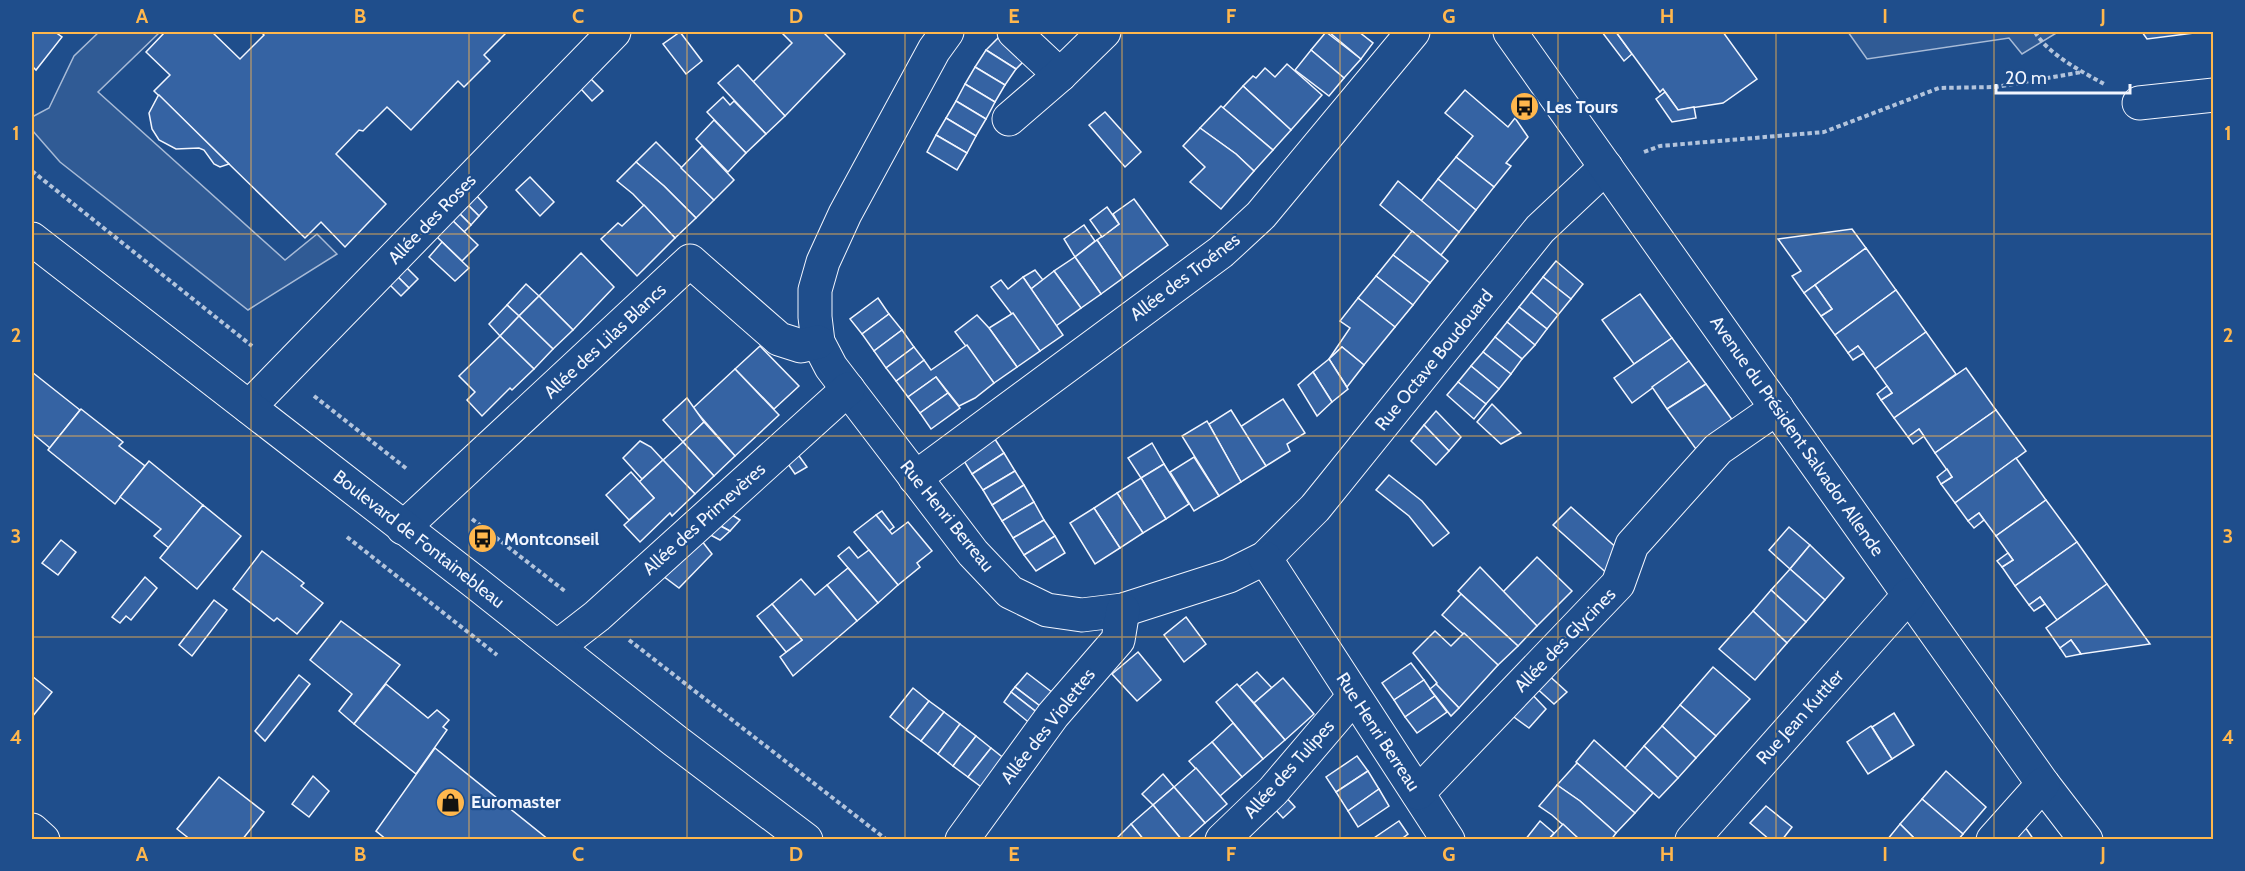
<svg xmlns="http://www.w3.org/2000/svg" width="2245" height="871" viewBox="0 0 2245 871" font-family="Cabin,sans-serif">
<rect width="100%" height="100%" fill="#1f4e8c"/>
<g fill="#305b95" stroke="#a8bbd7" stroke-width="1.5">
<polygon points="99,32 160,32 98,92 285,260 317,234 337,254 248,310 60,162 32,130 32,117 49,108 74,56"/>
<polygon points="1848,32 2058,32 2022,54 2009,38 1867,59"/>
</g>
<g fill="#3563a3" stroke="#f2f6ff" stroke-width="1.5">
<polygon points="32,32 55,32 62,37 36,70 32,66"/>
<polygon points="165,32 212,32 240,59 264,35 261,32 507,32 484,55 490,61 464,87 458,81 411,130 387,107 363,131 359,130 336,154 386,204 345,247 321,222 305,238 154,91 170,75 146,52"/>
<polygon points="680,32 702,61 686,74 663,44"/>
<polygon points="781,32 823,32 845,54 785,116 752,83 792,43"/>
<polygon points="1326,32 1361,59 1344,78 1311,50"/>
<polygon points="1329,32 1359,32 1373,43 1361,59"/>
<polygon points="1602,32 1616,32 1632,54 1624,61"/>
<polygon points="1616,32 1723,32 1757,79 1723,103 1678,110 1663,89 1660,92"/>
<polygon points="2142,32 2202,32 2147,39"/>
<polygon points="1000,36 1029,56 1016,69 986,50"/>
<polygon points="986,50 1016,69 1005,85 975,67"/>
<polygon points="1311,50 1344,78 1329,96 1295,70"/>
<polygon points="1287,64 1322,95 1291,130 1243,86 1253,76 1256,78 1265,68 1275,77"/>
<polygon points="738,65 785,116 766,134 718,83"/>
<polygon points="975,67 1005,85 995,102 965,84"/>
<polygon points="591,79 603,91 592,101 581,89"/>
<polygon points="965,84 995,102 986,119 956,101"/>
<polygon points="1243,86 1291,130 1273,150 1223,108"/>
<polygon points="1465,90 1508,127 1515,118 1528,137 1506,163 1511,166 1494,187 1456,157 1473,136 1445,113"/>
<polygon points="1665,92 1678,110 1694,107 1696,118 1672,122 1656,99"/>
<polygon points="158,96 159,95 229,164 220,167 214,164 204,150 199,148 176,149 159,140 152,129 149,113"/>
<polygon points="723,97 730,105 734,101 766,134 746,153 707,112"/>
<polygon points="956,101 986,119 976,136 946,118"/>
<polygon points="1221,106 1273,150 1254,171 1236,154 1200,128"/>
<polygon points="1105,112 1141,152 1125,167 1089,125"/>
<polygon points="946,118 976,136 967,153 936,135"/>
<polygon points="714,120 746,153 728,172 696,139"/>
<polygon points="1200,128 1236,154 1254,171 1221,209 1190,182 1205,167 1183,146"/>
<polygon points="936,135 967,153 957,170 927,152"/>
<polygon points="656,142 714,200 696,218 664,186 636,162"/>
<polygon points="702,146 734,180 714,200 681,168"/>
<polygon points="1456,157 1494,187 1476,210 1438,179"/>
<polygon points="636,162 664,186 696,218 675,238 633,194 617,181"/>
<polygon points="530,177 554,202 540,216 516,190"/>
<polygon points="1438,179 1476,210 1459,232 1421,201"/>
<polygon points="1398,181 1459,232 1441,255 1380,205"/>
<polygon points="476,195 487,207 479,216 467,204"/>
<polygon points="1134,199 1168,245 1123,278 1097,240 1119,224 1113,214"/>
<polygon points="467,204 479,216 471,225 459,213"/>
<polygon points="644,205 675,238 637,276 601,239 618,223 622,226"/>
<polygon points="1107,207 1119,224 1102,237 1090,220"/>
<polygon points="459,213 471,225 464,232 452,220"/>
<polygon points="452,220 478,245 462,261 436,236"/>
<polygon points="1084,225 1095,241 1075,257 1064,239"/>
<polygon points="1852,229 1866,248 1804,293 1792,276 1801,271 1778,239"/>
<polygon points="1412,231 1448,261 1430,283 1393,255"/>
<polygon points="1097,240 1123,278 1101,294 1075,257"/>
<polygon points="442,242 469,268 455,281 429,257"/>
<polygon points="1866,248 1896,290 1835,335 1821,316 1832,309 1815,285"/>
<polygon points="581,253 614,287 573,330 539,296"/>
<polygon points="1393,255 1430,283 1413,305 1376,276"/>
<polygon points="1075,257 1101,294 1081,308 1054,271"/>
<polygon points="1556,261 1583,284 1571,299 1543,277"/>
<polygon points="406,267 418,279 409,288 397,276"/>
<polygon points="1035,270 1043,280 1031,289 1023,277"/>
<polygon points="1054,271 1081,308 1056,326 1031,289"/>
<polygon points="397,276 409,288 401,296 389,284"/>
<polygon points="1376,276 1413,305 1395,327 1358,298"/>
<polygon points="1023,277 1063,335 1040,351 991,287 1001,280 1008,289"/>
<polygon points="1543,277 1571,299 1558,315 1531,292"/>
<polygon points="526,284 539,296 519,316 507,305"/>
<polygon points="1815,285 1832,309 1821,316 1804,293"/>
<polygon points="1896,290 1926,332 1875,369 1858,346 1848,353 1835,335"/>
<polygon points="1531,292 1558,315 1547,329 1519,307"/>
<polygon points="1640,294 1672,338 1634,364 1602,320"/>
<polygon points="539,296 573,330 553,349 519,316"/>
<polygon points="878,298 889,314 862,334 850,319"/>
<polygon points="1358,298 1395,327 1364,365 1342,347 1329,359 1350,328 1340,321"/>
<polygon points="507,305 519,316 500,336 489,324"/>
<polygon points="1519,307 1547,329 1535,345 1507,322"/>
<polygon points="1013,313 1040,351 1017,367 989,328"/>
<polygon points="889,314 902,330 874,351 862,334"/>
<polygon points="977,315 989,328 1017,367 994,383 955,332"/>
<polygon points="519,316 553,349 534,369 500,336"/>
<polygon points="1507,322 1535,345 1522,359 1495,337"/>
<polygon points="902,330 914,347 886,368 874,351"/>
<polygon points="1926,332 1956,374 1894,418 1881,400 1892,393 1875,369"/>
<polygon points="500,336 534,369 512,390 510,388 482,416 467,400 475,392 459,376"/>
<polygon points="1495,337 1522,359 1511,374 1483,352"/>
<polygon points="1672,338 1689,361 1632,403 1614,378"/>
<polygon points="967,345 994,383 975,398 959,406 936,377 908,397 896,381 924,360 931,370"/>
<polygon points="760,346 799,386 774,409 735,369"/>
<polygon points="1858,346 1864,353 1853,360 1848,353"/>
<polygon points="914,347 924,360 896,381 886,368"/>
<polygon points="1342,347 1364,365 1347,387 1329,359"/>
<polygon points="1483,352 1511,374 1499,389 1471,366"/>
<polygon points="1329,359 1348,389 1332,402 1313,372"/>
<polygon points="1689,361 1706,384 1667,409 1652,387"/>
<polygon points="1471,366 1499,389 1486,404 1458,382"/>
<polygon points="1966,368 1996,410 1935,453 1919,429 1908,437 1894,418"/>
<polygon points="735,369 779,415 735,456 693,408"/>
<polygon points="32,372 80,410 50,448 32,433"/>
<polygon points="1313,372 1332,402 1317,416 1298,385"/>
<polygon points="936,377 948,393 920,413 908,397"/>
<polygon points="1458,382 1486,404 1474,419 1447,395"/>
<polygon points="1706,384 1736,425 1701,456 1667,409"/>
<polygon points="1887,386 1892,393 1881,400 1877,394"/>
<polygon points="948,393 960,408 931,429 920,413"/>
<polygon points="687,398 704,422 683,442 663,420"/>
<polygon points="1283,399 1305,433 1287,444 1290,451 1266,466 1240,427"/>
<polygon points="1492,404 1521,433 1501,444 1477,422"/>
<polygon points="81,409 123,442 119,446 145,466 115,504 48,450"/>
<polygon points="1231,410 1266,466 1241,482 1209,424"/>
<polygon points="1996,410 2026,451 1955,503 1941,484 1952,477 1935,453"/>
<polygon points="1436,411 1461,437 1449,451 1424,425"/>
<polygon points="1207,421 1241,482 1219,496 1182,436"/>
<polygon points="704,422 735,456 714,476 683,442"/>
<polygon points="1424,425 1449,451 1436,465 1411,441"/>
<polygon points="1919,429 1924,436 1913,444 1908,437"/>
<polygon points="991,433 1004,453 972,474 961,456"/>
<polygon points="640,441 651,447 663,460 642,479 623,458"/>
<polygon points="683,442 714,476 695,494 663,460"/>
<polygon points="1152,443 1164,464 1141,478 1128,458"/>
<polygon points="794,449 807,467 795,474 784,458"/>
<polygon points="1004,453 1015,471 983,490 972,474"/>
<polygon points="1194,457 1219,496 1194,511 1170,472"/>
<polygon points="2016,458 2046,500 1996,536 1979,513 1968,521 1955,503"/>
<polygon points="663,460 695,494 672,516 670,513 640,542 624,525 654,498 639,482"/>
<polygon points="149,461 203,505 169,548 154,536 161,529 120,497"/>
<polygon points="1164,464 1189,504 1166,519 1141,478"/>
<polygon points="1947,469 1952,477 1941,484 1937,477"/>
<polygon points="1015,471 1024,485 992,505 983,490"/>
<polygon points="631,472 654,498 629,520 606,495"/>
<polygon points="1389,475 1422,501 1449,533 1433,546 1409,516 1376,490"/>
<polygon points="1141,478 1166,519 1143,533 1117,493"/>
<polygon points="1024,485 1034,502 1002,521 992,505"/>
<polygon points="1117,493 1143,533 1120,548 1094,508"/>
<polygon points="2046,500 2077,542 2015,586 2002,567 2013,560 1996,536"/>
<polygon points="1034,502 1044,520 1013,538 1002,521"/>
<polygon points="203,505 241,536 197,589 160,558"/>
<polygon points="1571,507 1620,551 1611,577 1553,525"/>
<polygon points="1094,508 1120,548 1095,564 1070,523"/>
<polygon points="726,511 740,520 730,531 713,522"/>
<polygon points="882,511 894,527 889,531 876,515"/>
<polygon points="1979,513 1984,520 1974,528 1968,521"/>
<polygon points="876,515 892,534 908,522 932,551 917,563 920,567 898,585 854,532"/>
<polygon points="1044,520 1055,536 1024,555 1013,538"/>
<polygon points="713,522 730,531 720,540 703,531"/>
<polygon points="1789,527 1810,545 1790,569 1769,550"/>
<polygon points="698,536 712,554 679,588 659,573"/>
<polygon points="1055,536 1065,553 1036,571 1024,555"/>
<polygon points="61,540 76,552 58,575 42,563"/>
<polygon points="2077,542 2107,584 2057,620 2040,597 2029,605 2015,586"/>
<polygon points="1810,545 1844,578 1825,600 1790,569"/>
<polygon points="849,547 858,558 869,550 898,585 878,603 838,556"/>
<polygon points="262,551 304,583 301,586 323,603 297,634 277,618 274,621 233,589"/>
<polygon points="2008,553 2013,560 2002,567 1997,561"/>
<polygon points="1537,557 1572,591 1537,626 1502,593"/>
<polygon points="1480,567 1537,626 1518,646 1458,591"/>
<polygon points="848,568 878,603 857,621 827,585"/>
<polygon points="1790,569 1825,600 1806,622 1771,590"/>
<polygon points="145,577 157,588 131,620 126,616 120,623 112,617"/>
<polygon points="801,579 815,595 827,585 857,621 793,676 780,657 802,640 772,604"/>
<polygon points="2107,584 2150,644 2081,654 2071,640 2060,648 2046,628"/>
<polygon points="1771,590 1806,622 1787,643 1753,611"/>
<polygon points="1461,594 1518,646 1498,665 1442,615"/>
<polygon points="2040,597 2045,604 2034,611 2029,605"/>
<polygon points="214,600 227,610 192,656 179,645"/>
<polygon points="772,604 802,640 786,652 757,616"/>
<polygon points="1753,611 1787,643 1755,680 1719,649"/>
<polygon points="1186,617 1206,644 1184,662 1164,635"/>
<polygon points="341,621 400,665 354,724 339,711 352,694 310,660"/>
<polygon points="1435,631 1451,646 1464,633 1498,665 1459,708 1436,684 1437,683 1413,653"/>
<polygon points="2071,640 2081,654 2066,657 2060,648"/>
<polygon points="1138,652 1161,680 1137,701 1112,674"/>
<polygon points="1411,663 1424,680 1394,700 1382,683"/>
<polygon points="1713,667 1750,699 1716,736 1680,705"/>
<polygon points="1257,672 1272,688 1254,703 1239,687"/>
<polygon points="1545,672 1567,692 1554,704 1533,685"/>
<polygon points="1027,673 1057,696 1044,709 1015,687"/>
<polygon points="299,675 310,684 265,741 255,731"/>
<polygon points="32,676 52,692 32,717"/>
<polygon points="1283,678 1314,714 1285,740 1254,703"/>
<polygon points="1424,680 1435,696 1405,717 1394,700"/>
<polygon points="386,684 428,718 437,710 449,720 443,727 447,730 416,774 354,724"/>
<polygon points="1237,684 1285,740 1263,759 1216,702"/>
<polygon points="1436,684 1459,708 1451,716 1430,689"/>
<polygon points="1015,687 1044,709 1039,714 1011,692"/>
<polygon points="913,688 929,701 906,730 890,717"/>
<polygon points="1528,690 1546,709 1529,728 1507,712"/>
<polygon points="1011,692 1039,714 1032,725 1004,702"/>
<polygon points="1435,696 1447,712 1417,733 1405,717"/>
<polygon points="929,701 944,712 921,741 906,730"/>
<polygon points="1680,705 1716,736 1696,758 1662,726"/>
<polygon points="944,712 960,724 938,754 921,741"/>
<polygon points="1894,713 1914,745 1892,759 1872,727"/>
<polygon points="1233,723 1263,759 1242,777 1212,742"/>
<polygon points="960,724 976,736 953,766 938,754"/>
<polygon points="1662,726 1696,758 1678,778 1644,746"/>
<polygon points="1871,726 1892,759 1868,774 1847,742"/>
<polygon points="976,736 991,748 968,777 953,766"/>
<polygon points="1594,740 1653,793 1635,813 1576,762"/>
<polygon points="1212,742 1242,777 1220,796 1189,761"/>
<polygon points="1644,746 1678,778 1659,798 1625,768"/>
<polygon points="435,748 549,840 387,840 376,831"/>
<polygon points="991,748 1006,760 984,789 968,777"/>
<polygon points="1357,756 1368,771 1336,792 1326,777"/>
<polygon points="1577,763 1635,813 1616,833 1580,801 1557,785"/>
<polygon points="1196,768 1227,804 1205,823 1174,787"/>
<polygon points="1368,771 1379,789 1348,811 1336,792"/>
<polygon points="1946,771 1986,807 1963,834 1922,799"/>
<polygon points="1163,774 1174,787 1153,805 1142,794"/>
<polygon points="313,776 329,791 309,817 292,804"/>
<polygon points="219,777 264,812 242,840 191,840 177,829"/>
<polygon points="1557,785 1580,801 1616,833 1611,840 1580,840 1552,815 1539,806"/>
<polygon points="1174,787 1205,823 1186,840 1182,840 1153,805"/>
<polygon points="1379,789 1389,806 1358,827 1348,811"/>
<polygon points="1283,794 1295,807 1283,818 1272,806"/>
<polygon points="1922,799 1963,834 1958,840 1916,840 1900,824"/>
<polygon points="1153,805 1182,840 1144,840 1131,824"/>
<polygon points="1766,806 1792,827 1782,840 1770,840 1750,823"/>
<polygon points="1399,821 1408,834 1400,840 1371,840"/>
<polygon points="1540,821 1554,833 1548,840 1525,840"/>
<polygon points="1131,824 1144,840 1115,840"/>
<polygon points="1563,824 1580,840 1548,840"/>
<polygon points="1900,824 1916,840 1887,840"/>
<polygon points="2023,824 2034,840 2009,840"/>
</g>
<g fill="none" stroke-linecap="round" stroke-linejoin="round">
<defs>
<g id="minor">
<polyline points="947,32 934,50 845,214 823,262 815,290 815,317 818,342 831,367 973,553 1010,592 1047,610 1082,615 1123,610 1229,576 1265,558 1315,508 1540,229 1606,167"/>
<polyline points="1014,32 1060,75"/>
<polyline points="1510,32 2043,784 2086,840"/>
<polyline points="2139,103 2214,95"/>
<polyline points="1009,119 1060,75 1104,32"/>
<polyline points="249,407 614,32"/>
<polyline points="915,478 1221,252 1261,215 1413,32"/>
<polyline points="403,528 690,261 779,339 801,346 818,342"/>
<polyline points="1265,558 1448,840"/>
<polyline points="557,647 597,616 848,389"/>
<polyline points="1418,793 1618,584 1632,545 1718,449 1777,408"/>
<polyline points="32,830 43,840"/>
<polyline points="962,840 1053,715 1118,640 1123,610"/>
<polyline points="1222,840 1273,791 1354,696"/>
<polyline points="1692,840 1909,595"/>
<polyline points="1993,840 2043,784"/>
</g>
<polyline id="major" points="32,239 476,583 674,740 806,840"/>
</defs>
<use href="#minor" stroke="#f2f6ff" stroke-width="35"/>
<use href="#major" stroke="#f2f6ff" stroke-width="35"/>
<g stroke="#b3c4dc" stroke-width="4" stroke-dasharray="4.5 3" stroke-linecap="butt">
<path d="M2035 32C2049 55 2081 71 2104 84"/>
<polyline points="1644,152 1660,146 1824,132 1939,88 1996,87 2082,72"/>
<polyline points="32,171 252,346"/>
<polyline points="314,396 407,469"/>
<polyline points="472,519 566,592"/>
<polyline points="347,537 497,655"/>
<polyline points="629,640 887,840"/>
</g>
<use href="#minor" stroke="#1f4e8c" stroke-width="33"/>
<use href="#major" stroke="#1f4e8c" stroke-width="33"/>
</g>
<path fill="none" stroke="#ffb74d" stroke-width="1.5" stroke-opacity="0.55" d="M251 32V840M469 32V840M687 32V840M905 32V840M1122 32V840M1340 32V840M1558 32V840M1776 32V840M1994 32V840M32 234H2214M32 436H2214M32 637H2214"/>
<defs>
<symbol id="bus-disc" viewBox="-11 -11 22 22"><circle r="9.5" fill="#ffb74d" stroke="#1f4e8c"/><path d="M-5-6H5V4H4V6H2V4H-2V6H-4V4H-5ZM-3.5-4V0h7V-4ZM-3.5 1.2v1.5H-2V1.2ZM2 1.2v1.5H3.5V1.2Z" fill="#111"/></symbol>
<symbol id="shop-disc" viewBox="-11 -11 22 22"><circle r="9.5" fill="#ffb74d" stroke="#1f4e8c"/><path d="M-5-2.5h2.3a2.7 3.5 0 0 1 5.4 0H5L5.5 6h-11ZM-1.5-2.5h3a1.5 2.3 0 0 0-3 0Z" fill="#111"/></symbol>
</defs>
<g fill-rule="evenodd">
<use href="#bus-disc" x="1508" y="90" width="33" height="33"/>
<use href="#bus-disc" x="466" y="522" width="33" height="33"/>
<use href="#shop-disc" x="434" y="786" width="33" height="33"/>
</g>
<g text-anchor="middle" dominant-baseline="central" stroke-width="4.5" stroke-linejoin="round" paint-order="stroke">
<g font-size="18" font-weight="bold" fill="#f2f6ff" stroke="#1f4e8c" text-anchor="start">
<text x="1546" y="107">Les Tours</text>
<text x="504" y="539">Montconseil</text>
<text x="471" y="802">Euromaster</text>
</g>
<g font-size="18" fill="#f2f6ff" stroke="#1f4e8c">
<text transform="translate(432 219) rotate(-46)">Allée des Roses</text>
<text transform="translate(1185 277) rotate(-37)">Allée des Troénes</text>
<text transform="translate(605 341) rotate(-43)">Allée des Lilas Blancs</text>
<text transform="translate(1434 360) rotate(-51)">Rue Octave Boudouard</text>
<text transform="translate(1797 436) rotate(55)">Avenue du Président Salvador Allende</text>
<text transform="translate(947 516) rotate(51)">Rue Henri Berreau</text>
<text transform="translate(704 519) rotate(-42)">Allée des Primevères</text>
<text transform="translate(419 539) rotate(38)">Boulevard de Fontainebleau</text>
<text transform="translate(1565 640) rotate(-46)">Allée des Glycines</text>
<text transform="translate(1800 717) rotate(-48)">Rue Jean Kuttler</text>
<text transform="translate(1048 726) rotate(-52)">Allée des Violettes</text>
<text transform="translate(1378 732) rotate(57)">Rue Henri Berreau</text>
<text transform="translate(1289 769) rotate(-48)">Allée des Tulipes</text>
</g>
</g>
<rect width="2245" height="871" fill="none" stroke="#1f4e8c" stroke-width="66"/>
<path d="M1996 84v9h134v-9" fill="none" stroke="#f2f6ff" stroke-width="3"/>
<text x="2005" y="84" font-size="18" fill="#f2f6ff" stroke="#1f4e8c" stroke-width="4.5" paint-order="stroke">20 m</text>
<rect x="33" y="33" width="2179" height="805" fill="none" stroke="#ffb74d" stroke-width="2"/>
<g font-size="20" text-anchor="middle" font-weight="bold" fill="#ffb74d">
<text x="142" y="23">A</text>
<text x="360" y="23">B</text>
<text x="578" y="23">C</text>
<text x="796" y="23">D</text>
<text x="1014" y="23">E</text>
<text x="1231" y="23">F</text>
<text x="1449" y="23">G</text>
<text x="1667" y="23">H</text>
<text x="1885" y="23">I</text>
<text x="2103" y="23">J</text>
<text x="16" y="140">1</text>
<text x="2228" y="140">1</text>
<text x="16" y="342">2</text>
<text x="2228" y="342">2</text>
<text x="16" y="543">3</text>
<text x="2228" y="543">3</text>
<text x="16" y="744">4</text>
<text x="2228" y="744">4</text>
<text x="142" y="861">A</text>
<text x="360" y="861">B</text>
<text x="578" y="861">C</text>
<text x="796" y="861">D</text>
<text x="1014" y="861">E</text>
<text x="1231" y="861">F</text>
<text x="1449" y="861">G</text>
<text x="1667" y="861">H</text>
<text x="1885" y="861">I</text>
<text x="2103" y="861">J</text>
</g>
</svg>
